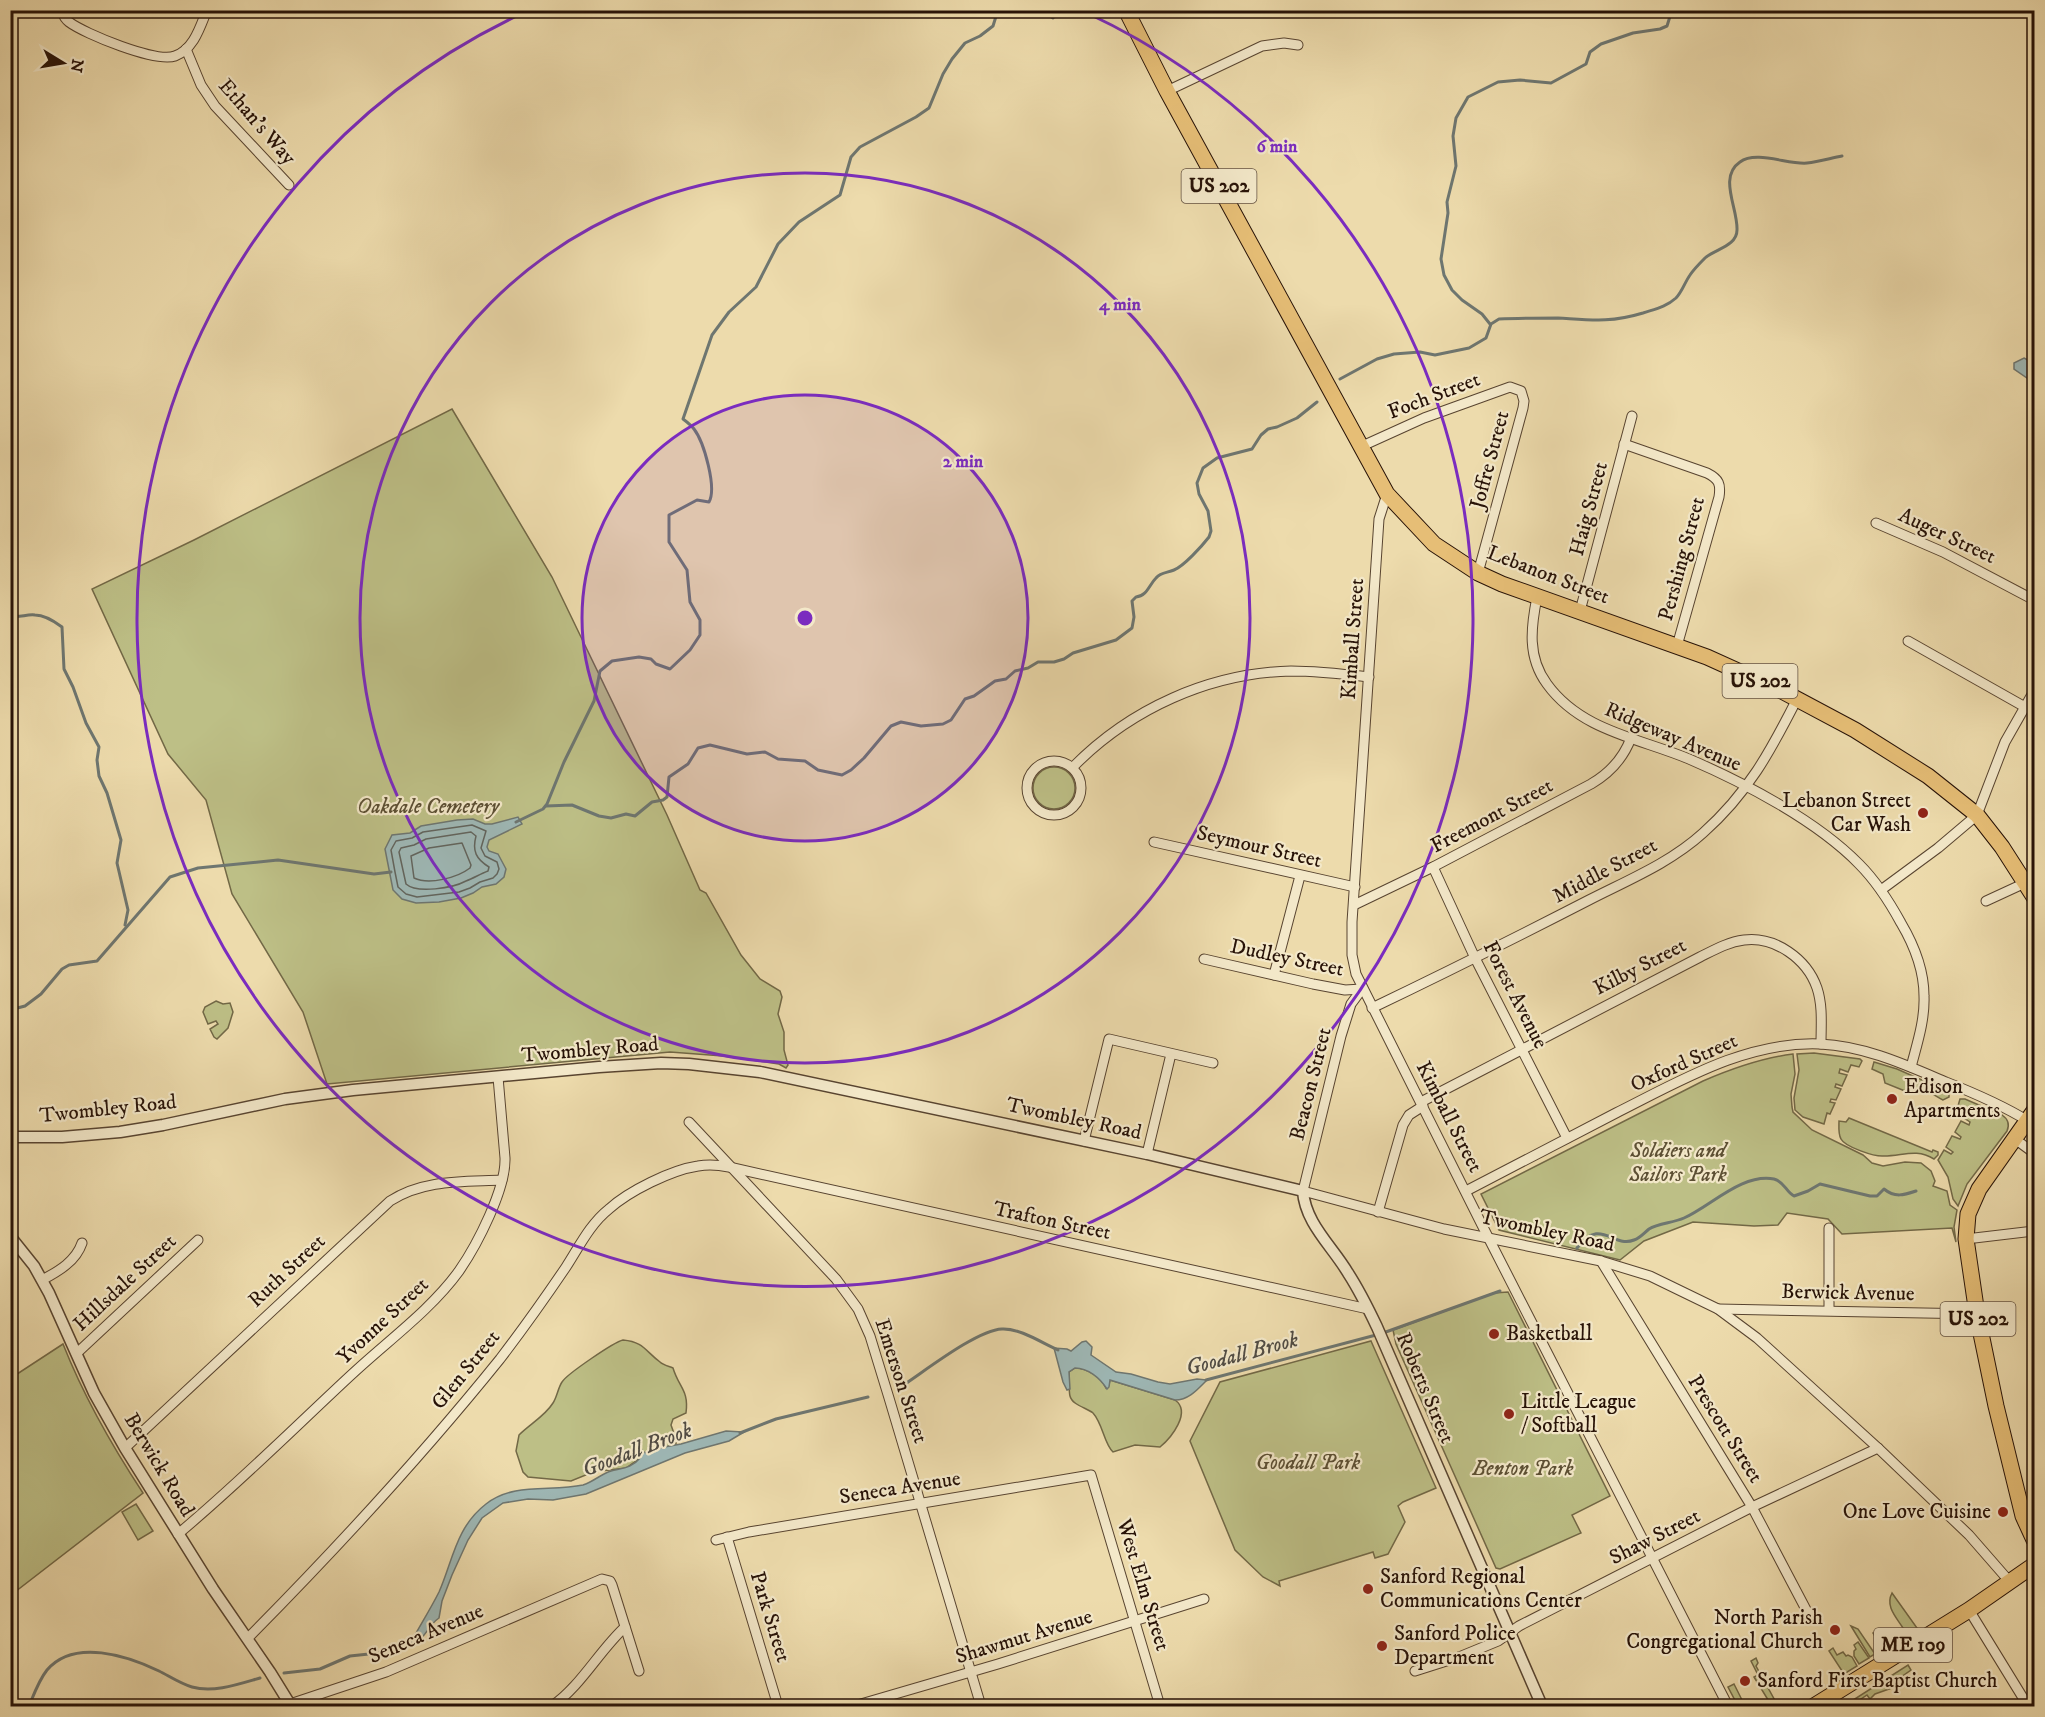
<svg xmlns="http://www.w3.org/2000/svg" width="2045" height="1717" viewBox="0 0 2045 1717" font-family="'IM FELL DW Pica',serif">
<rect width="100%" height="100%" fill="#eddbac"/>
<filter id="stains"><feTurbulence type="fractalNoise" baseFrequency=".00333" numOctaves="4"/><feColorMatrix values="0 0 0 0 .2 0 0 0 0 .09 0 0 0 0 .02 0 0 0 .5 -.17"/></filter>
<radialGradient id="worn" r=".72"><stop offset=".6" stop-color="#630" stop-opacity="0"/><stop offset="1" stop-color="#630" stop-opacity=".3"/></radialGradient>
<g fill="#bdbf86" stroke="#726846" stroke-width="1.5">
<polygon points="452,409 552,577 667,815 700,890 706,893 741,955 760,979 780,991 782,997 778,1014 784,1032 784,1050 788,1065 786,1068 779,1064 723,1056 670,1052 327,1084 303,1012 232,894 206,800 168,754 92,589 194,540"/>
<circle cx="1054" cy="788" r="21"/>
<polygon points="216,1001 223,1004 230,1003 233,1012 228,1028 217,1039 214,1037 210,1029 218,1024 216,1021 208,1024 203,1012 205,1007"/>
<polygon points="1814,1053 1860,1059 1862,1061 1859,1067 1851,1065 1848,1072 1840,1069 1839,1073 1847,1075 1842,1086 1836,1084 1835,1087 1841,1089 1836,1100 1831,1099 1830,1102 1835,1103 1830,1114 1827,1113 1824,1124 1803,1117 1795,1110 1794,1098 1799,1070 1797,1054"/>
<path d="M1793 1054 1795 1074 1791 1094 1792 1107 1793 1112 1812 1130 1863 1155 1872 1163 1883 1166 1905 1162 1921 1163 1931 1171 1935 1181 1933 1186 1947 1191 1950 1205 1957 1210 1954 1227 1956 1242 1952 1228 1842 1234 1828 1219 1787 1213 1778 1225 1754 1226 1693 1222 1644 1241 1620 1260 1499 1230 1481 1194 1703 1081C1733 1068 1761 1058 1793 1054Z"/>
<path d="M1874 1062 1897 1069 1949 1092V1097L1943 1100C1933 1095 1920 1083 1910 1093L1885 1083 1883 1074 1872 1069Z"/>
<path d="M1960 1099H1965L2002 1115C2008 1119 2010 1124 2007 1131L1967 1184 1958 1206 1953 1199 1948 1177 1938 1160 1944 1150 1951 1154 1953 1152 1946 1147 1952 1136 1960 1139 1961 1137 1955 1132 1961 1121 1969 1125 1970 1122 1964 1118 1967 1112 1958 1106Z"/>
<path d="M1849 1118 1932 1152 1933 1150 1938 1152V1155L1934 1159C1916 1148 1903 1156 1884 1156 1875 1157 1845 1147 1841 1139 1838 1134 1839 1126 1839 1121L1846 1122Z"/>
<polygon points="1508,1292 1610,1496 1572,1515 1581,1533 1500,1569 1496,1568 1396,1344 1393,1330 1494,1293"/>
<path d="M623 1340C644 1342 645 1351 660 1362 663 1365 668 1366 673 1368 679 1388 689 1390 686 1413L673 1419 671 1425 676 1439V1444L647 1453 643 1452 636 1439 640 1458 626 1468 593 1472 571 1481 528 1477 523 1472 516 1451 519 1435C530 1424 545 1416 553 1403 557 1397 558 1388 562 1382 567 1374 614 1342 623 1340Z"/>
<polygon points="1371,1341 1436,1488 1403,1502 1398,1506 1405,1522 1388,1554 1375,1558 1373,1552 1279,1581 1280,1586 1263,1577 1235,1550 1190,1441 1220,1382"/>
<path d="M63 1344C84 1397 112 1446 143 1493L11 1595V1378Z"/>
<path d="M1075 1368C1087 1368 1101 1377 1106 1388L1109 1385 1110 1380 1175 1400C1192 1412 1171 1438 1160 1447L1135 1445 1113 1452C1104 1444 1103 1424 1093 1413 1087 1408 1072 1405 1070 1396 1069 1393 1069 1376 1069 1372Z"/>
<polygon points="136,1504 153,1531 138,1540 122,1512"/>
<path d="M1892 1593 1917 1628 1901 1638 1897 1632 1903 1628C1896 1617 1885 1606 1892 1593Z"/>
<polygon points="1851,1626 1858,1629 1875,1654 1870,1657"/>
<polygon points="1877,1631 1880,1635 1883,1633 1891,1644 1883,1649 1873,1633"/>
<polygon points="1947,1640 1951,1645 1926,1661 1920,1661 1919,1658"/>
<polygon points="1858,1642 1869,1658 1859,1664 1854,1656 1854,1651 1856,1649 1854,1645"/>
<polygon points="1833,1648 1837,1655 1843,1652 1846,1656 1848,1655 1852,1657 1857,1666 1844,1674 1829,1651"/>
<polygon points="1756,1658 1758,1663 1756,1666 1778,1706 1764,1706 1770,1703 1754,1677 1758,1675 1751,1661"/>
<polygon points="1908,1665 1911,1670 1891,1684 1892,1688 1875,1694 1870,1699 1867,1695 1852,1705 1850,1702"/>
<polygon points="1734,1684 1745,1706 1738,1706 1728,1687"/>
</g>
<g fill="#9eb8b6" stroke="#6e7670" stroke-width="1.5">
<path d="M2024 358C2033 362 2038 368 2033 378H2027L2014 369V363Z"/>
<polygon points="518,817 522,824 489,840 487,847 489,851 498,854 506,869 504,877 496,884 482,887 473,893 461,898 439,902 416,903 402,899 393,890 385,849 392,835 410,833 421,826 457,820 473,819 485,824 492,824"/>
<path d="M1086 1341 1092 1347 1091 1355 1116 1372 1131 1374 1158 1382 1170 1384 1197 1379 1207 1380C1198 1389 1189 1400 1175 1400L1110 1380 1109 1387 1107 1389C1100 1378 1088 1368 1075 1368L1069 1372 1070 1389 1067 1390 1063 1382 1054 1348 1067 1349 1071 1351 1082 1342Z"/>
<path d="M726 1431 744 1432 729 1441 685 1453 586 1494 553 1500 528 1499 503 1503 482 1518 468 1540 452 1575 442 1601 439 1618C426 1627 428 1638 410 1644 419 1627 430 1610 439 1592 453 1560 456 1527 486 1504 514 1482 550 1492 583 1485 593 1482 601 1474 611 1471 623 1468 632 1468 640 1458L635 1439 643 1452 647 1453 659 1448 681 1444Z"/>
</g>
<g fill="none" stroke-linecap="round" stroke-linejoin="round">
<g stroke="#62655e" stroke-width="1.5">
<polygon points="472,825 486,831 481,848 485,856 497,862 499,869 497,874 493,878 480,882 470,888 459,892 417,897 406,894 398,887 395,872 391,850 396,841 412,838 423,832"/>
<path d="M471 832 476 836C472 851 476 859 489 867L488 871C480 874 474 878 466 881 453 888 417 894 406 884L399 852 401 848 414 845 426 839Z"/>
<path d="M462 843 471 865 470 868C457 878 429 885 414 878L411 856 429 848Z"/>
</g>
<g stroke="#6e7670" stroke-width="3">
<polyline points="1039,10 1053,18 1057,10"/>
<polyline points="1490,324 1482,314 1462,300 1452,290 1444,275 1441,259 1448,213 1447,202 1456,166 1453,136 1456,118 1468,97 1498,82 1520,80 1551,83 1586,64 1590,52 1601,44 1633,33 1660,29 1667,26 1672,10"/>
<path d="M1340 379 1377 359 1394 354 1420 352 1435 355 1469 348 1486 338 1491 324 1499 319C1518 318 1538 318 1558 318 1591 320 1610 323 1643 313 1655 309 1666 307 1676 298 1682 292 1685 282 1690 275 1694 269 1700 263 1705 258 1715 249 1737 246 1737 230 1738 208 1718 177 1740 162 1756 150 1789 165 1807 163 1819 162 1831 158 1842 156"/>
<path d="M10 616C20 618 26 614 35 615 45 615 54 621 62 627L64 669 73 687 86 723 99 747 97 760 99 776 107 793 121 840 117 863 128 910 125 925"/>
<path d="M546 806 572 805 599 816 611 818 626 814 635 816 652 802 663 800 667 797 669 777 688 764 698 748 710 745 747 754 765 752 778 759 805 761 818 770 842 775 851 770 864 758 891 726 901 722 921 726 943 724 951 720 965 699 974 696 995 681 1006 679 1015 671 1028 668 1038 662H1054L1064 659 1073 653 1116 640 1132 628 1134 617 1132 601 1136 597C1147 596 1149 585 1156 578 1161 572 1167 573 1174 570 1184 566 1202 546 1209 537L1211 531 1208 511 1199 494 1197 483 1203 468 1217 458 1252 449 1261 435 1268 429 1277 427 1297 418 1317 402"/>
<path d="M516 822 543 809 547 804 564 762 594 701 600 671 612 661 639 657 651 659 656 664 670 669 690 650 700 635V620L690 602 687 570 669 542V515L697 500 709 502C717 488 704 442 694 429 691 425 687 422 683 419L712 335 729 312 756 287 778 244 799 222 840 195 851 157 860 147 916 117 929 108 943 74 952 59 965 43 980 36 993 26 998 10"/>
<polyline points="10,1010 25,1006 41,994 62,969 69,965 97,961 170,877 198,868 278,860 374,874 391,872"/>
<path d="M1577 1248C1601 1216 1613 1249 1634 1240 1640 1238 1644 1233 1649 1229 1658 1223 1673 1223 1684 1218 1711 1206 1742 1173 1774 1179 1784 1181 1786 1192 1794 1196L1808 1191 1820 1184 1870 1196H1877L1884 1189C1895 1198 1904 1195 1916 1191"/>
<polyline points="1383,1333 1500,1291"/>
<polyline points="1206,1380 1376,1335"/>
<path d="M902 1386C925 1371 977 1330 1002 1329 1020 1328 1042 1343 1058 1350"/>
<polyline points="740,1433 776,1419 868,1397"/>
<polyline points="284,1673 320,1669 350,1656 397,1651 411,1643"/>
<path d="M29 1706C34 1694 39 1680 47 1670 74 1638 128 1656 159 1671 169 1676 181 1684 192 1687 214 1693 239 1684 260 1678"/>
</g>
<defs>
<g id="minor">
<path d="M61 10C63 15 65 19 69 22 85 34 156 63 175 56 194 49 200 27 207 10"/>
<polyline points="186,49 201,85 215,106 289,185"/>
<polyline points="1167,91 1262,46 1284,43 1298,45"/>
<path d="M1624 444 1707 473C1719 479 1721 484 1719 497L1677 646"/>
<polyline points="1360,447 1424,418 1510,387 1521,391 1524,401 1523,408 1478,573"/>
<polyline points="1387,494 1379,519 1352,922 1352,955 1356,974 1488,1237 1728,1706"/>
<polyline points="1876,523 1943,552 2034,600"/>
<path d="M1537 597C1531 627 1527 657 1547 684 1581 731 1639 738 1689 759 1745 783 1817 821 1859 864 1876 881 1889 901 1901 923 1914 945 1924 970 1924 996 1925 1020 1917 1044 1911 1067"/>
<polyline points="1580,611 1632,416"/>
<polyline points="1908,641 2025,707"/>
<circle cx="1054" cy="788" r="27"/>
<path d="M1073 767C1130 709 1209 673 1291 671 1317 671 1343 674 1369 677"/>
<polyline points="1154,842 1355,887"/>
<polyline points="1433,867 1475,958 1567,1138"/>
<polyline points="1881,890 1938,848 1977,815 2005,742 2034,691"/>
<polyline points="1986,901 2025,883"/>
<path d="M1354 905 1433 867 1591 784C1610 773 1623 759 1631 738"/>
<polyline points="1204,959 1313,984 1345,990 1362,989"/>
<polyline points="1274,975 1300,876"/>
<polyline points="1362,989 1351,1004 1341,1036 1303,1191 1444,1229 1601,1261 1650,1276 1718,1309 1757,1338 1878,1448 1969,1535 2010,1582"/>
<path d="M1372 1008C1445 973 1517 937 1589 900 1628 880 1670 863 1703 833 1748 793 1770 752 1797 699"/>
<path d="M1421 1102 1700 957C1714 950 1728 942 1744 940 1775 936 1807 959 1817 988 1823 1006 1821 1026 1821 1044"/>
<polyline points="689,1122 836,1279 858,1309 870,1336 889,1398 981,1706"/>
<polyline points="2015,1139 2034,1153"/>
<polyline points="1084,1141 1109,1039 1213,1063"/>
<polyline points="1147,1154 1171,1054"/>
<path d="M1466 1191C1516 1165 1566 1139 1616 1113 1680 1081 1746 1041 1820 1044 1865 1046 1906 1065 1946 1082 1974 1093 2002 1105 2028 1121"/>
<polyline points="1378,1212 1403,1125 1409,1115 1423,1106"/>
<polyline points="1966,1239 2034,1231"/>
<polyline points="1601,1261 1752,1507 1811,1619"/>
<path d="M42 1280C59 1271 76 1261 82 1243"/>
<polyline points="1718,1309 1977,1314"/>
<polyline points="1829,1310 1829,1228"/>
<polyline points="77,1353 198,1240"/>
<path d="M125 1448 390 1201C424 1179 464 1182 502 1180"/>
<path d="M178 1534C238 1484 293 1429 350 1376 386 1342 430 1311 459 1271 477 1245 506 1189 505 1158L498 1077"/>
<polyline points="727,1537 778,1706"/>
<polyline points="716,1540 749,1532 1091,1475 1160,1706"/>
<polyline points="1969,1610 2028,1706"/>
<path d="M248 1638C336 1549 421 1457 500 1359 523 1329 545 1298 566 1267 579 1247 590 1224 609 1209 629 1191 671 1170 698 1166 709 1164 719 1165 729 1167L1368 1309"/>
<polyline points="1415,1671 1459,1657 1498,1641 1519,1626 1752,1507 1878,1448"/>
<polyline points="290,1704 386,1672 602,1579 610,1581 612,1585 639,1671"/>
<path d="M552 1706C581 1686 599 1651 625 1627"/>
<polyline points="854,1706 998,1664 1204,1599"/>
</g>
<g id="tertiary">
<path d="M10 1137H62L120 1132 163 1125 285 1099 353 1090 599 1067 661 1063 689 1064 760 1072 1147 1154 1303 1191C1305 1223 1332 1246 1348 1273 1359 1290 1368 1308 1377 1327L1542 1706"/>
<polyline points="10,1236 34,1266 49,1293 94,1393 125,1448 213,1589 270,1672 291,1706"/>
</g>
<g id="trunk">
<polyline points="1126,10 1167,91 1387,494 1434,544 1478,573 1502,584 1707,657 1780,690 1855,730 1928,776 1977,815 2002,847 2034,897"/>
<polyline points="2034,1111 1979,1189 1968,1214 1966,1239 1977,1314 1996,1406 2023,1516 2034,1540"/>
<polyline points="1814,1706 1969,1610 2034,1565"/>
</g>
</defs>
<use href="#minor" stroke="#584430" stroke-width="11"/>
<use href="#tertiary" stroke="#584430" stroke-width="13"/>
<use href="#trunk" stroke="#271207" stroke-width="17"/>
<use href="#minor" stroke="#f3e8c9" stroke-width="9"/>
<use href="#tertiary" stroke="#f3e8c9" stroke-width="10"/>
<use href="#trunk" stroke="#e6be76" stroke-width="15"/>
</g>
<circle cx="805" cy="618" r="223" fill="#7b2cbf" fill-opacity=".12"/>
<g fill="none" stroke="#7b2cbf" stroke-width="3">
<circle cx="805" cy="618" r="223"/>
<circle cx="805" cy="618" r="445"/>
<path d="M1087 13A668 668 0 1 1 523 13"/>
</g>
<g fill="#8f2418" stroke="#f3e8c9" stroke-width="2">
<circle cx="1923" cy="813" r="6"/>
<circle cx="1892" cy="1099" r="6"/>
<circle cx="1494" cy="1334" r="6"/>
<circle cx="1509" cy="1414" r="6"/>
<circle cx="2003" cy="1512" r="6"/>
<circle cx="1368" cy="1589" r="6"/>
<circle cx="1835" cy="1630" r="6"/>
<circle cx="1382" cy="1646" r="6"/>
<circle cx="1745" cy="1681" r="6"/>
</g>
<g text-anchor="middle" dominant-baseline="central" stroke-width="4.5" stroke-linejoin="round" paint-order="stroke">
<g fill="#f3e8c9" stroke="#645241" stroke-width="1.5">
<rect x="1181.5" y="169" width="75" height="34" rx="4.5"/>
<rect x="1722.5" y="664" width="75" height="34" rx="4.5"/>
<rect x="1940.5" y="1302" width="75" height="34" rx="4.5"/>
<rect x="1874" y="1628" width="78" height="34" rx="4.5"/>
</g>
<g font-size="20" font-weight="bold" fill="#271207">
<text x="1219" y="186">US 202</text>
<text x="1760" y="681">US 202</text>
<text x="1978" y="1319">US 202</text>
<text x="1913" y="1645">ME 109</text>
</g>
<g font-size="21" fill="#271207" stroke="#f3e8c9">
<text transform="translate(257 122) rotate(49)">Ethan's Way</text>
<text transform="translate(1434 396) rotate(-21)">Foch Street</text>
<text transform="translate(1490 460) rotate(-75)">Joffre Street</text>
<text transform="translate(1589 509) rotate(-75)">Haig Street</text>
<text transform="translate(1947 536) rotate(25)">Auger Street</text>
<text transform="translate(1682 559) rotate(-75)">Pershing Street</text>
<text transform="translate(1548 575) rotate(21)">Lebanon Street</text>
<text transform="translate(1353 639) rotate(-86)">Kimball Street</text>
<text transform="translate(1673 737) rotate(23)">Ridgeway Avenue</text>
<text transform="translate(1492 816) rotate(-28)">Freemont Street</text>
<text transform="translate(1259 847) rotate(13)">Seymour Street</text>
<text transform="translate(1605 871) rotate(-28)">Middle Street</text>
<text transform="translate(1287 958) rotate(12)">Dudley Street</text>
<text transform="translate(1640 967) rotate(-27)">Kilby Street</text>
<text transform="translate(1515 995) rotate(63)">Forest Avenue</text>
<text transform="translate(590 1050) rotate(-5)">Twombley Road</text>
<text transform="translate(1684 1063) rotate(-24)">Oxford Street</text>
<text transform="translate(1311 1084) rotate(-76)">Beacon Street</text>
<text transform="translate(108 1109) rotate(-6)">Twombley Road</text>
<text transform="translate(1449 1117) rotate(63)">Kimball Street</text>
<text transform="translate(1074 1119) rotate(12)">Twombley Road</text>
<text transform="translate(1052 1221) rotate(12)">Trafton Street</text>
<text transform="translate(1547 1231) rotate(12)">Twombley Road</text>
<text transform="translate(287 1271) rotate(-43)">Ruth Street</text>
<text transform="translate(125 1283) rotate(-43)">Hillsdale Street</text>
<text transform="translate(1848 1293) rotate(1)">Berwick Avenue</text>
<text transform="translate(383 1321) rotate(-43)">Yvonne Street</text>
<text transform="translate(466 1370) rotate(-51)">Glen Street</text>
<text transform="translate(901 1381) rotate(72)">Emerson Street</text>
<text transform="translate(1425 1388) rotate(67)">Roberts Street</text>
<text transform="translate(1725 1429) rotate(58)">Prescott Street</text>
<text transform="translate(159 1465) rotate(59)">Berwick Road</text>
<text transform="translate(900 1488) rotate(-9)">Seneca Avenue</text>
<text transform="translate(1655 1537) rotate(-27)">Shaw Street</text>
<text transform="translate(1143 1585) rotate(73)">West Elm Street</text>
<text transform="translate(770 1617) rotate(73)">Park Street</text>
<text transform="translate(426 1634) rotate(-23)">Seneca Avenue</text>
<text transform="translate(1024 1637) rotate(-17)">Shawmut Avenue</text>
</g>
<g font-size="21" fill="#271207" stroke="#f3e8c9" text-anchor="start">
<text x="1911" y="801" text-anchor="end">Lebanon Street<tspan x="1911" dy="24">Car Wash</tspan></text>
<text x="1904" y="1087">Edison<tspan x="1904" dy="24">Apartments</tspan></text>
<text x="1506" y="1334">Basketball</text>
<text x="1521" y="1402">Little League<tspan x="1521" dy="24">/ Softball</tspan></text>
<text x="1991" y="1512" text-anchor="end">One Love Cuisine</text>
<text x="1380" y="1577">Sanford Regional<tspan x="1380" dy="24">Communications Center</tspan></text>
<text x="1823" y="1618" text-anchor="end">North Parish<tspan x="1823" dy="24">Congregational Church</tspan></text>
<text x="1394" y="1634">Sanford Police<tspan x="1394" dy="24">Department</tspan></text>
<text x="1757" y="1681">Sanford First Baptist Church</text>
</g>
<g font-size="21" font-style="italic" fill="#5c4f33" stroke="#f3e8c9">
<text x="428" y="807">Oakdale Cemetery</text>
<text x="1678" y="1151">Soldiers and<tspan x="1678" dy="24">Sailors Park</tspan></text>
<text x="1308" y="1463">Goodall Park</text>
<text x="1523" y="1469">Benton Park</text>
</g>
<g font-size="22" font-style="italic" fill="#514c44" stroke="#f3e8c9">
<text transform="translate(1242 1354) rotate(-15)">Goodall Brook</text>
<text transform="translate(637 1450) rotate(-21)">Goodall Brook</text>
</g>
</g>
<circle cx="805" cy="618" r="9" fill="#7b2cbf" stroke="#f3e8c9" stroke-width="3"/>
<g font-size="18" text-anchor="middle" font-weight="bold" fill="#7b2cbf" stroke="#f3e8c9" stroke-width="4.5" stroke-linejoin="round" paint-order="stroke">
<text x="1277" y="152">6 min</text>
<text x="1120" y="310">4 min</text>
<text x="963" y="467">2 min</text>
</g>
<rect width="2045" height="1717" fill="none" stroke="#eddbac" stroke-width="36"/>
<rect x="12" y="12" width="2021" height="1693" fill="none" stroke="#271207" stroke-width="3"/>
<rect x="18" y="18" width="2009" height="1681" fill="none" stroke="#271207" stroke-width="1.5"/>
<g transform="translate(63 63) rotate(101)" stroke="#f3e8c9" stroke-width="4.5" paint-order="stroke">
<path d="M0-4.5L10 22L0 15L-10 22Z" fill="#271207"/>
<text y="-9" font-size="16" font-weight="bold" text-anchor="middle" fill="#271207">N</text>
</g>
<rect width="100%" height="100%" filter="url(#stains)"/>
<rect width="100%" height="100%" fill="url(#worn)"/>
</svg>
